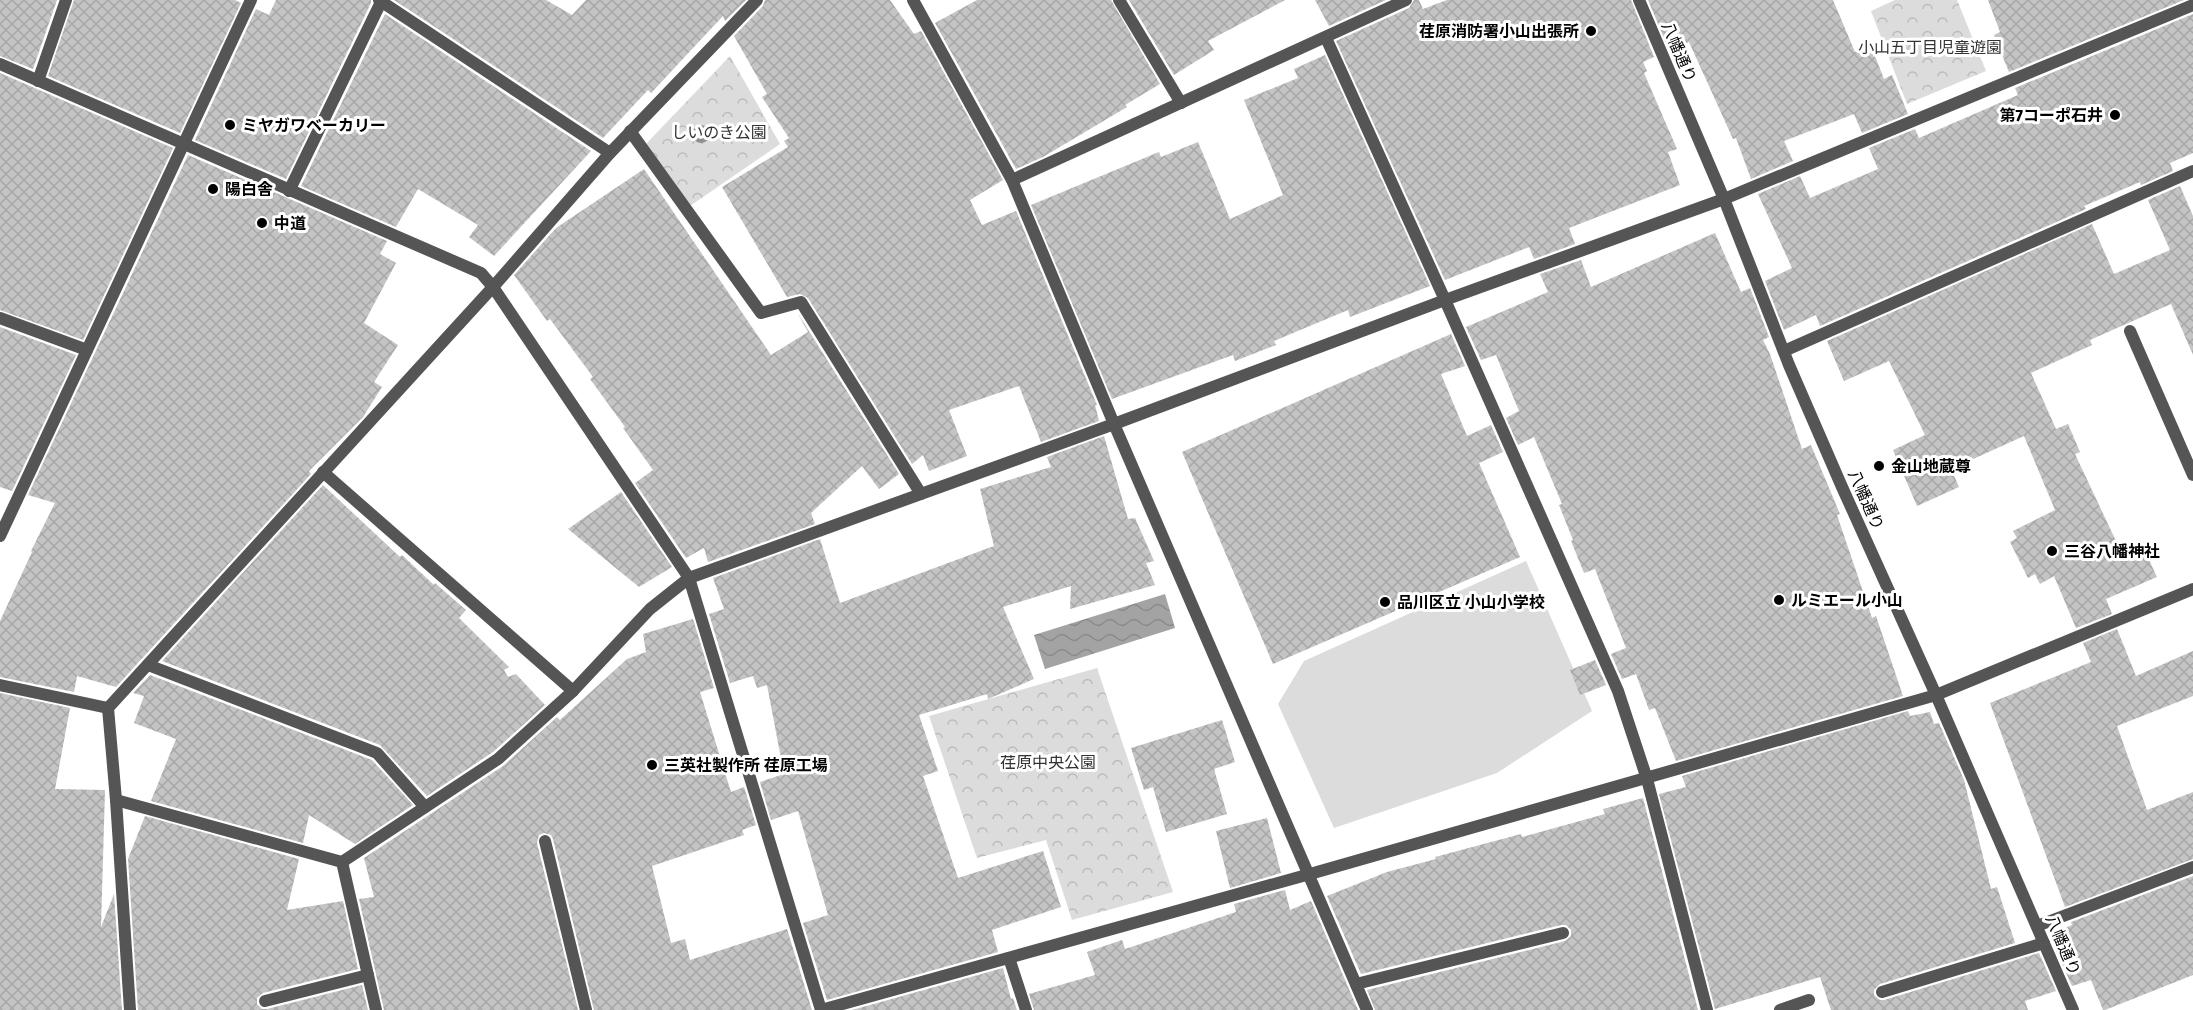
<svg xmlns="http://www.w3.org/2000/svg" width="2193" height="1010" viewBox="0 0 2193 1010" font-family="'Fira Sans','Noto Sans JP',sans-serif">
<defs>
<pattern id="park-crowns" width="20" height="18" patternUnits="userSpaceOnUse" patternTransform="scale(1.5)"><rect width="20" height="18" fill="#dcdcdc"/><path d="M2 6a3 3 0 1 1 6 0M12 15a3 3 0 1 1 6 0" fill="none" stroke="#bbb"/></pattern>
<pattern id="water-waves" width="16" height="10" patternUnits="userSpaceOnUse" patternTransform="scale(1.5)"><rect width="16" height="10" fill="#a3a3a3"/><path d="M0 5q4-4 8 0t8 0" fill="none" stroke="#8b8b8b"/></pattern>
<pattern id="building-cross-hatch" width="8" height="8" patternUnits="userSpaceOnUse" patternTransform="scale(1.5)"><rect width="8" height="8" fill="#c4c4c4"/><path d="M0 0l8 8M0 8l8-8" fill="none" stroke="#a7a7a7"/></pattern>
</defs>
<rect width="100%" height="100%" fill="#fff"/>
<g fill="url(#park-crowns)">
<polygon points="1895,0 1957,0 1986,71 1907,104 1871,11"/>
<polygon points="730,56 780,144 690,206 646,144"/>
<polygon points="1097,668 1173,892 1072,920 1046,840 977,858 929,716"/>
</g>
<polygon fill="#dcdcdc" points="1526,561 1592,711 1497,773 1334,828 1278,704 1304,661"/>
<polygon fill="url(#water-waves)" points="1165,594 1175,628 1045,669 1034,635"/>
<g fill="url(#building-cross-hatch)">
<polygon points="0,0 57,0 33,69 0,56"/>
<polygon points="74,0 235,0 241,3 180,133 48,76"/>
<polygon points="276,0 371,0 371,3 286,179 195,140 256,9 269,15"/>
<polygon points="394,0 546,0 572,15 586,0 746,0 725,21 723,16 651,93 648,90 603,138"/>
<polygon points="765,0 890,0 914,34 921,31 1003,180 970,200 982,225 1016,211 1097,405 1095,405 1099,421 1041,442 1019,386 949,410 967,456 929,471 923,455 912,464 808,298 800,294 787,297 722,187 788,147 784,141 789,138 762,97 767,94 734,36 763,6"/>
<polygon points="977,0 1111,0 1160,84 1125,105 1127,107 1043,157 1016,169 935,23"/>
<polygon points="1129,0 1285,0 1208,41 1214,50 1174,75"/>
<polygon points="1315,0 1386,0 1329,26"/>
<polygon points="1414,0 1419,0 1423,9 1447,0 1631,0 1654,57 1643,62 1647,71 1644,73 1677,149 1668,152 1680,185 1569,228 1575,244 1534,259 1529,247 1445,280 1336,41 1409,8"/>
<polygon points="1648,0 1833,0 1855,52 1871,46 1884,79 1892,75 1908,114 1862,133 1854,114 1784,141 1793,161 1751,179 1736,138 1733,139 1689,42 1669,50"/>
<polygon points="1988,0 2184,0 2009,72 1994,35 2000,32"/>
<polygon points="385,14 591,151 494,256 469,237 478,225 418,189 396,227 301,186"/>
<polygon points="2193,14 2193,153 2170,163 2173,171 2141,185 2140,182 2084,206 2086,209 1820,326 1816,315 1784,330 1765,281 1792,268 1758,194 1800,176 1810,198 1878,169 1869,148 1915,129 1919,138 2018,95 2015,88"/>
<polygon points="1325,55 1430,286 1350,317 1348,310 1274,341 1276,345 1235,361 1233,355 1112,399 1031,205 1159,152 1161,157 1198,142 1230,219 1283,195 1244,100 1298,78 1294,69"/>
<polygon points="0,73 173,148 83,340 0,310"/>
<polygon points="188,155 387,241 380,254 396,263 364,323 398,345 374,382 382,387 363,417 309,471 311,474 116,687 77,676 74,692 0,677 0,621 32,552 31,551 55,503 28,495"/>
<polygon points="644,169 771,355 808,332 797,312 899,474 879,489 862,466 811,513 815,524 708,562 704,548 686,558 635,483 653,470 623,428 625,427 590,379 593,377 550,319 547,321 514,275 556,228"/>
<polygon points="2180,186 2193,216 2193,355 2171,304 2090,340 2092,345 2031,373 2056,429 2068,424 2080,452 2075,454 2124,558 2144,549 2157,577 2106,599 2112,614 2076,628 2054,576 2040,584 2035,574 2028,578 2010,542 2017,538 2013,531 2055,510 2024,436 1951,469 1959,487 1917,506 1893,450 1925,435 1889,361 1844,381 1827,341 2092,224 2114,274 2170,250 2148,200"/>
<polygon points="1715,233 1741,292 1750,288 1769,337 1763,340 1770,354 1802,449 1811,445 1840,514 1837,515 1872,618 1876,616 1903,696 1676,761 1655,708 1649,710 1636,674 1622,679 1611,654 1626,648 1595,569 1584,573 1571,541 1573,540 1559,505 1562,504 1534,437 1518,445 1506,418 1519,411 1496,355 1481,360 1466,327 1548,292 1540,274 1581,260 1591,287"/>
<polygon points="0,327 76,355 12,491 0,487"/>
<polygon points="1451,334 1465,366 1441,374 1467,436 1491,425 1503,452 1479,463 1520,557 1273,664 1182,452"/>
<polygon points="1104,436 1128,519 1135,518 1154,561 1146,563 1155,585 1070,609 1071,586 1003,607 1034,679 988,699 987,694 919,715 938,771 923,776 958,878 1043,851 1061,907 992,930 998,952 827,1000 803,923 828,915 798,811 771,820 760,782 784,774 767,685 757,688 753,676 730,683 709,614 724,609 713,578 820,539 840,603 994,546 980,489 1051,467 1047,457"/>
<polygon points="323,485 400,557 402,555 434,585 435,583 466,610 459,618 509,667 504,670 508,677 516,674 545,705 493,752 427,796 380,745 162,661"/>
<polygon points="621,492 672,567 639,587 568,529"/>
<polygon points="693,619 714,688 700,692 731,792 744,787 756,825 742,830 744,835 652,866 671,943 685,939 690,960 787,929 812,1010 594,1010 553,839 551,835 544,833 539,835 537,843 578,1010 384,1010 359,899 374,897 364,858 503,766 557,717 560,720 627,659 646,652 643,634"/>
<polygon points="2117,629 2136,676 2193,651 2193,696 2117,726 2147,810 2193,792 2193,859 2065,907 1990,703 2091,662 2083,643"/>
<polygon points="1595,660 1606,685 1580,695 1570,670"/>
<polygon points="150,675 372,760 413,805 355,844 309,815 303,843 151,801 176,739 134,723 144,696 133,693"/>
<polygon points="0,693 70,708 55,789 105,790 101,927 114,894 122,1010 0,1010"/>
<polygon points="1908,711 1910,716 1930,712 1934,724 1939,723 1964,780 1991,889 1997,887 2015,943 1880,984 1874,990 1874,995 1880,1000 1884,1000 2039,953 2056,991 2025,1001 2028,1010 1831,1010 1820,977 1715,1009 1659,794 1686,787 1682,776"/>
<polygon points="1222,720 1235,762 1214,769 1227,814 1166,832 1153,787 1144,790 1131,748"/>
<polygon points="1643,798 1698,1010 1375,1010 1367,990 1565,941 1571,936 1571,930 1566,925 1561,925 1361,974 1327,896 1387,872 1436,859 1435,857 1521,834 1522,837 1605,814 1603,809"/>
<polygon points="145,816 299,859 287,910 343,901 358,969 263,993 257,998 257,1004 262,1009 267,1009 362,985 368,1010 138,1010 128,859"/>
<polygon points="1267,818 1281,873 1230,888 1216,831"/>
<polygon points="2193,876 2193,975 2105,1010 2103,1010 2091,980 2072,986 2049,935 2072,925 2071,922"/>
<polygon points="1285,890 1290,910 1311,901 1358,1010 1034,1010 1029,994 1095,975 1087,952 1122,940 1125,949 1236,912 1234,904"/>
<polygon points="1003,968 1011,999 1013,998 1017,1010 852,1010"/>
</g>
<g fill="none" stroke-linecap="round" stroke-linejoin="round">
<g stroke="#555" stroke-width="12">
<polyline points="379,0 610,153"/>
<polyline points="1119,0 1181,103"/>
<polyline points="1326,38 1445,300"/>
<polyline points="38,81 66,0"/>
<polyline points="630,131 761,313 801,302 921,494"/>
<polyline points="289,191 381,2"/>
<polyline points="0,318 87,350"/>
<polyline points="2130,331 2193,475"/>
<polyline points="1784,351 2193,171"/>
<polyline points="323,472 573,691"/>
<polyline points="148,665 377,753 425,807"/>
<polyline points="1647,779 1707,1010"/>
<polyline points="545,841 586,1010"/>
<polyline points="2037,926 2193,867"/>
<polyline points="1009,958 1026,1010"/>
<polyline points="1356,984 1563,933"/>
<polyline points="1882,992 2044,943"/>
<polyline points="265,1001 368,975"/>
<polyline points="1780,1010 1809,1000"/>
</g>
<g stroke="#555" stroke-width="12">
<polyline points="913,0 1012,180 1114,424 1367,1010"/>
<polyline points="1639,0 1724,199 1789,365 1842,487 1936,695 2073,1010"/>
<polyline points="0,64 481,273 493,287 689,578 821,1010"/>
<polyline points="1012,180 1406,0"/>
<polyline points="1445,300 1618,691 1647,779"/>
<polyline points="0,536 251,0"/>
<polyline points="0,685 108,708"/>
<polyline points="116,800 342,862 498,759 573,691 650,609 689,578 1114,424 1445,300 1724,199 2193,5"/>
<polyline points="342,862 376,1010"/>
<polyline points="130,1010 116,800 108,708 493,287 610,153 757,0"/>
<polyline points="821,1010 1310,874 1936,695 2193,589"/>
</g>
</g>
<circle fill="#8f8f8f" cx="701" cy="134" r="9"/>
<g fill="#000" stroke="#fff" stroke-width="2">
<circle cx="1591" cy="31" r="6"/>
<circle cx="2115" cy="115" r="6"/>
<circle cx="230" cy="125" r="6"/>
<circle cx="213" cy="189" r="6"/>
<circle cx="262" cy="223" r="6"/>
<circle cx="1879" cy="466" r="6"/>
<circle cx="2052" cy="551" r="6"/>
<circle cx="1779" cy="600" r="6"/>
<circle cx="1385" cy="602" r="6"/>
<circle cx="652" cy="765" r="6"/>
</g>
<g text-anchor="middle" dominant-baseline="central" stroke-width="6" stroke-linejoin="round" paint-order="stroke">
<g font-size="16" font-weight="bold" fill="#000" stroke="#fff" text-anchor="start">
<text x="1579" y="31" text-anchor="end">荏原消防署小山出張所</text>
<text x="2103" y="115" text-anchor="end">第7コーポ石井</text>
<text x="242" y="125">ミヤガワベーカリー</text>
<text x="225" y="189">陽白舎</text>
<text x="274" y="223">中道</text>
<text x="1891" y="466">金山地蔵尊</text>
<text x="2064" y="551">三谷八幡神社</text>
<text x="1791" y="600">ルミエール小山</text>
<text x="1397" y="602">品川区立 小山小学校</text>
<text x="664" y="765">三英社製作所 荏原工場</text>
</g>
<g font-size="16" fill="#333" stroke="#fff">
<text x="1930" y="47">小山五丁目児童遊園</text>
<text x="719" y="132">しいのき公園</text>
<text x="1048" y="762">荏原中央公園</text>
</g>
<g font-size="16" fill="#000" stroke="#fff">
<text transform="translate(1679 52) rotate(67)">八幡通り</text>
<text transform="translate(1866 500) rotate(66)">八幡通り</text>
<text transform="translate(2063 945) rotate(67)">八幡通り</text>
</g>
</g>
</svg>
